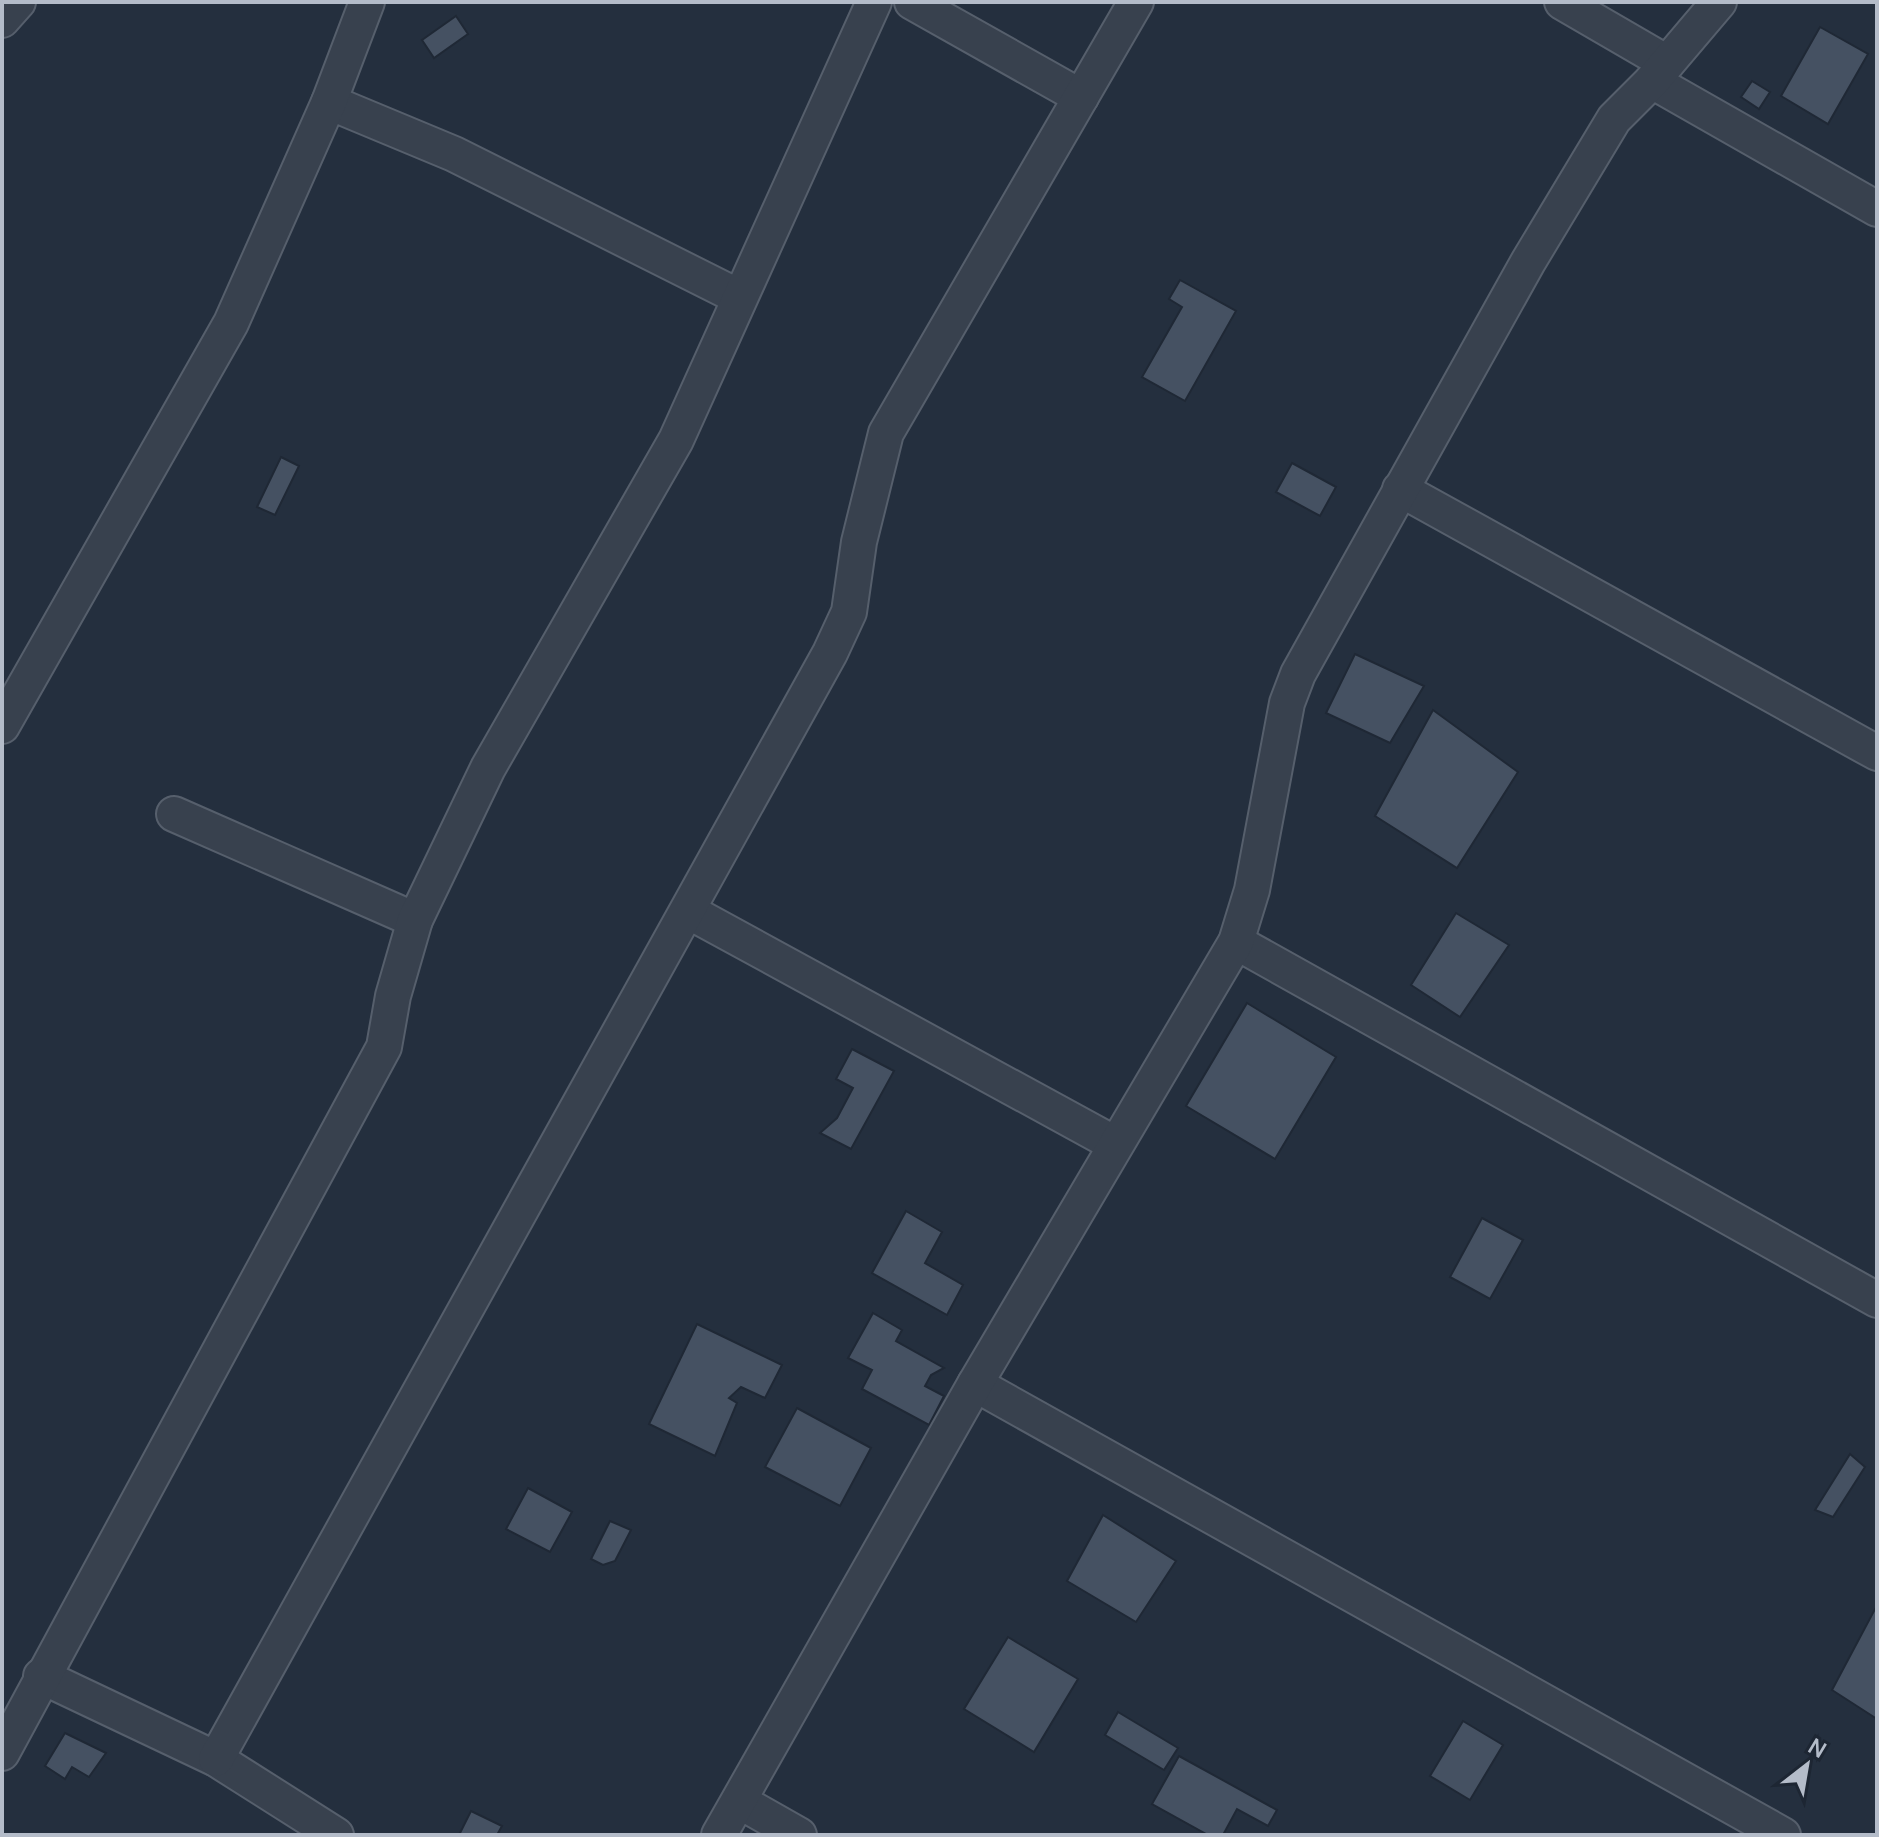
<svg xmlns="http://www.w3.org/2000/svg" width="1879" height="1837" viewBox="0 0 1879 1837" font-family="Manrope,sans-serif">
<rect width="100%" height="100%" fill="#242f3e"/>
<g fill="#455162" stroke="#1f2835" stroke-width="2">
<polygon points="456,16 468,34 434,58 422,40"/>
<polygon points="1820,27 1868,54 1828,124 1781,96"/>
<polygon points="1752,81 1770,92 1759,109 1741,97"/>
<polygon points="1180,280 1236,311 1185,401 1142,377 1182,307 1169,299"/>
<polygon points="281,457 299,466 275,515 257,507"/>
<polygon points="1292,463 1336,487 1320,516 1276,492"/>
<polygon points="1355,654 1424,686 1390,743 1326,713"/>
<polygon points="1433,710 1518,772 1457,868 1375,816"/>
<polygon points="1456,913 1509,945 1460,1017 1411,985"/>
<polygon points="1247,1003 1336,1057 1275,1159 1186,1106"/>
<polygon points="852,1049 894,1071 851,1149 820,1133 837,1118 853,1088 836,1079"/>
<polygon points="906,1211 942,1232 925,1263 963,1285 947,1315 872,1273"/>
<polygon points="1482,1218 1523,1240 1490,1299 1450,1277"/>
<polygon points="873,1313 902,1330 896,1341 944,1368 931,1375 925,1386 944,1396 929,1425 862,1389 872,1370 848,1358"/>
<polygon points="697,1324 782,1365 765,1398 741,1387 729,1398 737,1403 715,1456 649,1424"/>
<polygon points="797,1408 871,1448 840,1506 765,1467"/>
<polygon points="1850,1454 1865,1467 1833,1517 1815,1510"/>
<polygon points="528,1488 572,1512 550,1552 506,1529"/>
<polygon points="1103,1515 1176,1561 1136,1622 1067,1581"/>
<polygon points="610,1521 631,1530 615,1561 603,1565 591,1559"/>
<polygon points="1875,1609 1877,1610 1877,1719 1832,1690"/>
<polygon points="1008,1637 1078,1679 1034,1752 964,1709"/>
<polygon points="1118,1712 1178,1748 1164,1770 1105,1735"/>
<polygon points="1463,1721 1503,1745 1470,1800 1430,1776"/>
<polygon points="65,1733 106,1753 89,1777 72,1767 65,1779 45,1766"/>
<polygon points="1179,1756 1277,1810 1268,1826 1237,1809 1223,1835 1208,1835 1152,1804"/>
<polygon points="471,1811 502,1826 497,1835 459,1835"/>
</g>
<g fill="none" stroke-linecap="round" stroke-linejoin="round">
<defs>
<g id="minor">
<polyline points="912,2 1081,97"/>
<polyline points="1562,2 1667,63"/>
<polyline points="2,20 18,2"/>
<polyline points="1652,81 1877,209"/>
<polyline points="329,102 454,154 739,297"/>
<polyline points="1400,489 1877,753"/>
<polyline points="2,726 231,323 329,102 367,2"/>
<polyline points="174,814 415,920"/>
<polyline points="688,911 1115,1144"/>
<polyline points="1236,942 1877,1300"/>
<polyline points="975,1384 1783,1835"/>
<polyline points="41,1676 216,1759 336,1835"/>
<polyline points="2,1753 384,1047 393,996 415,920 488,768 676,440 874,2"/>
<polyline points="216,1759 830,653 849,612 859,542 886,433 1136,2"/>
<polyline points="739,1801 799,1835"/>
<polyline points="719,1835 975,1384 1236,942 1252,890 1287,703 1298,674 1528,262 1614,119 1652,81 1719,2"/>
</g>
</defs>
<use href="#minor" stroke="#565f6c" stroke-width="38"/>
<use href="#minor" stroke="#38414e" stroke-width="34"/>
</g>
<rect width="1879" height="1837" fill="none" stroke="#b4bcc9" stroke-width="8"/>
<g transform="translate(1807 1765) rotate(31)" stroke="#1d2633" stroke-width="6" paint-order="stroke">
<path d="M0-6L14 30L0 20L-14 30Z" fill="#b4bcc9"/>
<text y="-12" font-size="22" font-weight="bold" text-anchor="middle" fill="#b4bcc9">N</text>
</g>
</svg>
